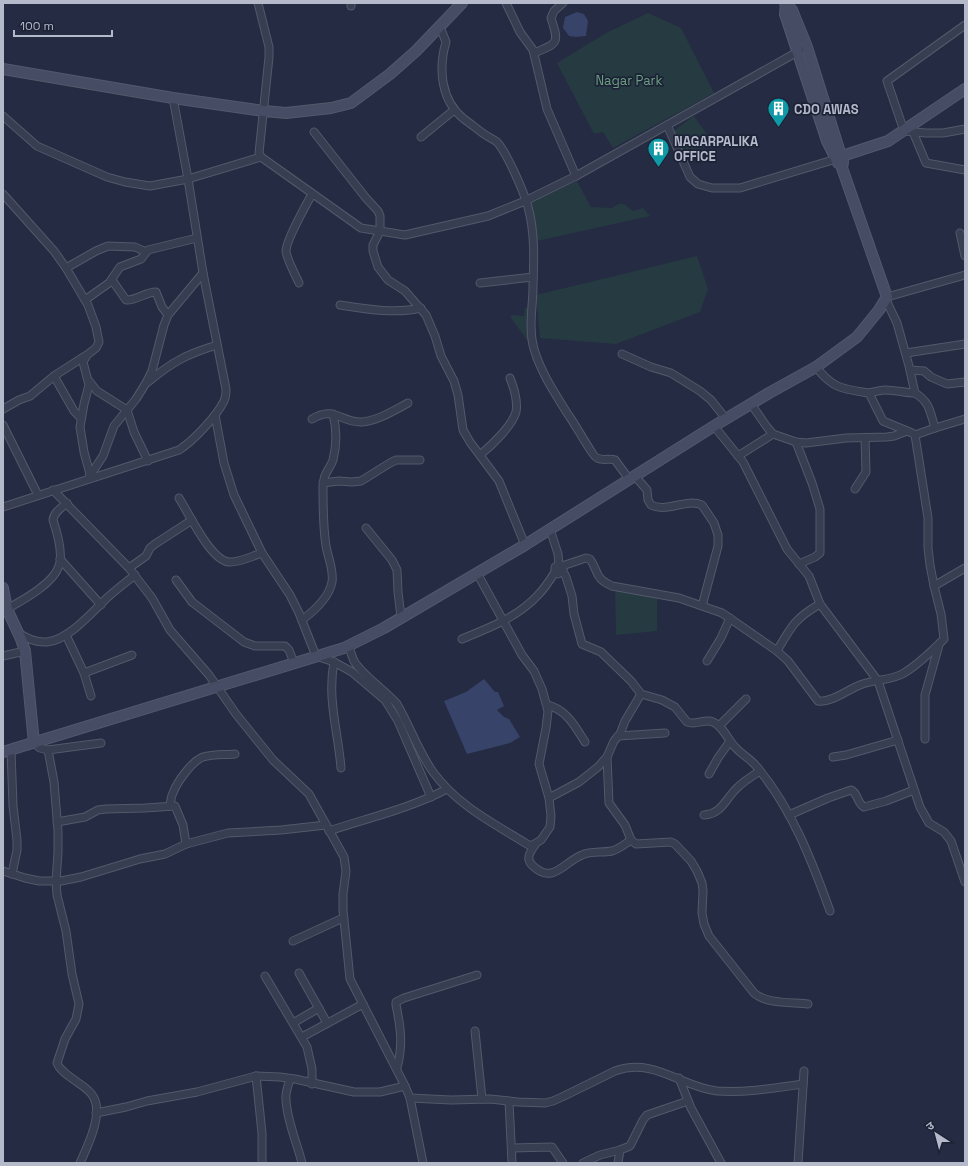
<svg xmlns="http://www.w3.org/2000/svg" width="968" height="1166" viewBox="0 0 968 1166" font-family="'Space Grotesk','Noto Sans Devanagari',sans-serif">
<rect width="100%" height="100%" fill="#242b42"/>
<g fill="#263a42">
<polygon points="648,13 681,28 714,93 613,148 603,132 594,134 557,63 606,33"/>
<polygon points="694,116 714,144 712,148 705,146 680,160 668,135"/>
<polygon points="577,181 591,207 612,208 618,204 624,204 633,211 643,208 650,216 537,241 529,204"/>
<polygon points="697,256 708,289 700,312 616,344 540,338 536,295"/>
<polygon points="534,306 536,352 511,318 511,315 524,316 525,308"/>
<polygon points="615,589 657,597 657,631 616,635"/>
</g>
<g fill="#374369">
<polygon points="577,12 584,14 588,21 586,36 576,37 569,36 563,28 565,17"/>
<polygon points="484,679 495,692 498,692 504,706 497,710 504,717 509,719 520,737 510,743 467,754 444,701 466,692"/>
</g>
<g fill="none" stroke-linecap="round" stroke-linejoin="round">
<defs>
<g id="street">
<polyline points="258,3 269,47 269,57 259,153 261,157 361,228 405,235 488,216 525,201 576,176 801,50"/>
<polyline points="506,3 520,32 533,50 547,109 576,176"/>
<polyline points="351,6 351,3"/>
<polyline points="965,25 887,81 904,131 925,133 943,133 965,129"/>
<path d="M440 27 446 42C438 69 441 101 464 119 471 124 477 129 484 134 488 137 493 139 497 142 507 153 524 192 528 207 535 232 534 260 533 286 533 307 528 328 534 349 541 373 556 395 569 416 574 422 593 457 597 458 603 461 610 458 615 460L629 479"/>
<path d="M534 53C559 43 559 43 551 18L554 11 563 3"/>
<polyline points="3,116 37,146 107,177 125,182 150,186 188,179 261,157"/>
<polyline points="667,125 690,177 698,184 712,188 740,188 836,159"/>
<polyline points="314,132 366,198 378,211 380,216 380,231 373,245 373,251 378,267 388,280 405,291 426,315 435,336 441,356 454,381 458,395 463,430 470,442 499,481 525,545"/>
<polyline points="913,132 926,163 965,170"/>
<polyline points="421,137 454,110"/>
<polyline points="3,194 54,251 66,268 88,305 96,327 99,342 96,348 87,355 83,362 89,385 84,404 80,427 84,452 90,474"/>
<polyline points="960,233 965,256"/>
<polyline points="66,268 96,251 108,246 135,247 146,252"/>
<path d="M112 280 126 300C136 301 145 292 156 292L162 307 168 315"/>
<path d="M299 283C295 274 287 260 286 251 286 240 306 205 312 194"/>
<polyline points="480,283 533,277"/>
<polyline points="887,297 965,275"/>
<polyline points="85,300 109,283 120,267 141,259 148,250 197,238"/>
<path d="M886 300 897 323 909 366 915 393C930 402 930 412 935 428L965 419"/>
<path d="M340 305C366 309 394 314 421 308"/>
<polyline points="906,353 965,344"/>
<polyline points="622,354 651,367 671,373 700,391 711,400 726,419"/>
<polyline points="910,370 924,371 931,377 947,384 965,382"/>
<polyline points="54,376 74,411 81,418"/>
<polyline points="89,381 97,391 127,410 134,432 148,461"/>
<path d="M148 382C172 362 187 354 217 345"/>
<path d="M869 393C874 392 880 390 885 390 896 390 905 393 915 393"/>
<polyline points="751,404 767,427 773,434 796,442 806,443 846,438 887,437 894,436 907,431"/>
<polyline points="3,409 19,400 30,396 54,376 85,356"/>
<polyline points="215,415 224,463 234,495 262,553 290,595 299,613 316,656 334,662 352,672 385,700 398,721 431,797"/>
<path d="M312 419C334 405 341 423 362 422 379 420 393 411 408 403"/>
<polyline points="3,425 38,495"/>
<polyline points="714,426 743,462 787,549 809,576 820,604 878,681 920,807 929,823 944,832 951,841 965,882"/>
<polyline points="915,435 935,428"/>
<polyline points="796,442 812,483 820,509 820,553 815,557 799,564"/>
<path d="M480 455C491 446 512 426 516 412 518 401 514 388 510 378"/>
<polyline points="738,456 773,434"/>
<path d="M634 475 647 490 648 500 651 505C667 513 686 498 702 505L714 523 718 535V546L702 606"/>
<polyline points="89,477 103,456 114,426 136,399 146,383 152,371 164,325 168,315 203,273"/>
<polyline points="323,483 339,481 352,482 361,481 390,463 396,460 420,460"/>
<polyline points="855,489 866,472 865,438"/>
<polyline points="53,490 129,568 152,598 170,630 209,675 236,714 273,760 309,794 344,857 346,871 343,894 343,910 350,979 405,1086 410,1098 423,1163"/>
<path d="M179 498C188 512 211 561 229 562 239 563 252 556 262 553"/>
<path d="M3 507 179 450C193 441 216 417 224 401 226 397 226 394 226 389L203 273 188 179 173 98"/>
<polyline points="366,528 392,560 397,570 398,592 401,617"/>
<polyline points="550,529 558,554 559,565"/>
<polyline points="60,559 101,605"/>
<path d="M562 566 586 558 590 559C599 572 594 578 612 586L679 598 722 613 777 651 788 661 818 701C831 703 849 689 860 685 874 679 891 681 904 673 919 664 932 651 944 639L941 614 934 586 930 565 928 548V518L915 435 912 433 883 421 869 393C843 389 833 389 816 367"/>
<polyline points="129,568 146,556 150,548 155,544 192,520"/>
<path d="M563 571 558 574 555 572V567L559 565 563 568V571L566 577 572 596 574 614 582 644 601 652 631 681 641 694 662 700 675 707 687 722C696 726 705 718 713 722 723 726 728 740 735 747 742 755 751 759 757 767 792 809 812 861 830 911"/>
<polyline points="176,580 192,602 244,642 255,646 285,646 289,650 294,663"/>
<polyline points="934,586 965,568"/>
<path d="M7 609C23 600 53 584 59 566 63 554 57 532 53 520 54 512 61 508 67 503"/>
<path d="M302 620C314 611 329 598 332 582 334 570 328 558 326 546 323 527 323 507 323 488 323 473 329 471 333 460 337 444 337 430 333 414"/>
<path d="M18 633C27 638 36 643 47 642 69 640 93 611 108 597 117 589 126 582 135 575"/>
<polyline points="66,635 84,673 91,696"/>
<path d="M462 639C489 628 518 617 538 595 545 588 550 580 555 572"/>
<path d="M349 646C350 651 352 656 354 661 362 675 385 690 397 704 410 726 418 751 433 772 457 805 493 823 527 844L531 846 541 840 550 827 551 816 549 798 539 764 546 728 548 711 542 689 534 671 522 655 477 573"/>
<path d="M777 651C791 627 795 618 820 604"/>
<polyline points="3,656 25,651"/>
<polyline points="707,661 721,638 730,618"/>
<path d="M334 662C327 699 338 731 341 768"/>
<polyline points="84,673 132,655"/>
<path d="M547 705C566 709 575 726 585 742"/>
<polyline points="719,726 746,699"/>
<polyline points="618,736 665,733"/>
<polyline points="925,739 925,695 939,645"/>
<polyline points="34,743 40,748 48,750 101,743"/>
<polyline points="11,750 13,806 17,840 17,850 12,874"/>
<path d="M48 750 54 782 58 831V852L56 882 57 895 66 931 72 974 79 1004 76 1019 65 1039 57 1063C60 1071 69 1076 77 1082 83 1086 91 1091 94 1098 103 1116 87 1147 80 1163"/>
<path d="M607 757 609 803 625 825 631 840 636 844 671 842 675 844 691 861 697 871 702 883 703 891 702 913 704 924 709 936 754 993C766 1004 792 1002 808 1004"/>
<polyline points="833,757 846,755 898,740"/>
<polyline points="709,774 718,758 730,741"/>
<polyline points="549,798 579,782 598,767 607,757 614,741 620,734 625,721 641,694"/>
<path d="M170 805C171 801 171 796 173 793 177 782 192 761 203 757 213 754 225 755 235 754"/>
<path d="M704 815C722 814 726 798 737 788 744 781 752 776 760 771"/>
<path d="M789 815 828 798 851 790C858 793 857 803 864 807L886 801 914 790"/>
<polyline points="57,822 85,817 98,810 106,809 145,808 175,806 183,825 186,844"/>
<path d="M329 831C368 818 411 808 447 789"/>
<path d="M535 845C530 852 525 859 533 866 553 885 564 862 582 855 591 851 602 853 612 851 619 849 625 844 631 840"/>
<polyline points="3,871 25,878 39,881 61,881 81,877 140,859 165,854 186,844 228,833 281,830 326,825"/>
<polyline points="293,941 343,918"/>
<polyline points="299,973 327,1023"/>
<polyline points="265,976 307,1047 312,1069 312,1084"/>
<polyline points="293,1023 319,1008"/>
<polyline points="475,1031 482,1099"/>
<polyline points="302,1037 363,1004"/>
<path d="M397 1068C403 1045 401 1029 396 1005V1002L404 998 477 975"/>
<polyline points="256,1076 262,1133 262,1163"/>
<polyline points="679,1078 691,1108 721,1163"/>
<path d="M290 1079C288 1086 285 1093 286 1100 287 1121 297 1143 302 1163"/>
<path d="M410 1098 451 1100 490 1099 518 1102 545 1103 553 1101 562 1097 615 1071C654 1057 681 1087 717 1091 745 1093 775 1088 803 1084"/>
<polyline points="509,1101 512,1163"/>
<polyline points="96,1113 126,1107 147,1101 197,1092 256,1076 280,1077 295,1079 354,1092 380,1092 405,1086"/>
<polyline points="512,1148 552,1147 563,1163"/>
<polyline points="583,1163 600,1155 620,1150 630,1146 643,1120 647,1115 688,1101"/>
<polyline points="618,1163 620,1150"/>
<polyline points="798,1163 804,1071"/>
</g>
<g id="secondary">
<polyline points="786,4 785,14 827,141 838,163"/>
<polyline points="3,69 173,98 264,111 286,113 331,108 351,103 390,74 416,51 462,3"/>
<polyline points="836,158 888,141 965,89"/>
<polyline points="3,588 7,609 21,639 25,651 34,743"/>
<polyline points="3,752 344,648 384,628 525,545 714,426 769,393 816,367 857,337 879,310 887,297 842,168 843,162 807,47 792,10 785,3"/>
</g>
</defs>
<use href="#street" stroke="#53596b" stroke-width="9"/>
<use href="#secondary" stroke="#53596b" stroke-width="12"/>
<use href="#street" stroke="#383e51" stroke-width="7"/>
<use href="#secondary" stroke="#464c64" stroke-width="10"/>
</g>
<defs>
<symbol id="building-pin" viewBox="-11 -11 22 30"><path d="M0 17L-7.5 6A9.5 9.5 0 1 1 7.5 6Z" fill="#0f9aa8" stroke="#1d2336"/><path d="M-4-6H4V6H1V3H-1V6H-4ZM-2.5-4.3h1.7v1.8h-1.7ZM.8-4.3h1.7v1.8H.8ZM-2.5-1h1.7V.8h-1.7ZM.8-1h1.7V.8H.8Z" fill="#fff"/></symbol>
</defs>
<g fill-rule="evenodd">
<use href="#building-pin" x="766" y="96" width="25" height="34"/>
<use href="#building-pin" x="646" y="136" width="25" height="34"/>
</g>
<g text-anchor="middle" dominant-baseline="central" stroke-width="3.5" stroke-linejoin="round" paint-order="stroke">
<g font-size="13" fill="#6b9e80" stroke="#1d2336">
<text x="629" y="80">Nagar Park</text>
</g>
<g font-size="13" font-weight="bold" fill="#b5bacb" stroke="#1d2336" text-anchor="start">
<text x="794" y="109">CDO AWAS</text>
<text x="674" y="141">NAGARPALIKA<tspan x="674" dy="15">OFFICE</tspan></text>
</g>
</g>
<rect width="968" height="1166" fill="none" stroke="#b5bacb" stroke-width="8"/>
<g transform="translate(936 1134) rotate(324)" stroke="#1d2336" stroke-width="3" paint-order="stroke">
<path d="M0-3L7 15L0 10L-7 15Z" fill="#b5bacb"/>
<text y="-6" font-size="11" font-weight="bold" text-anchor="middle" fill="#b5bacb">उ</text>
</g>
<path d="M14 30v6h98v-6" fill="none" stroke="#b5bacb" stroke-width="2"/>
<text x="20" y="30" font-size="12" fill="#b5bacb" stroke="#1d2336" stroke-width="3" paint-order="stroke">100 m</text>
</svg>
